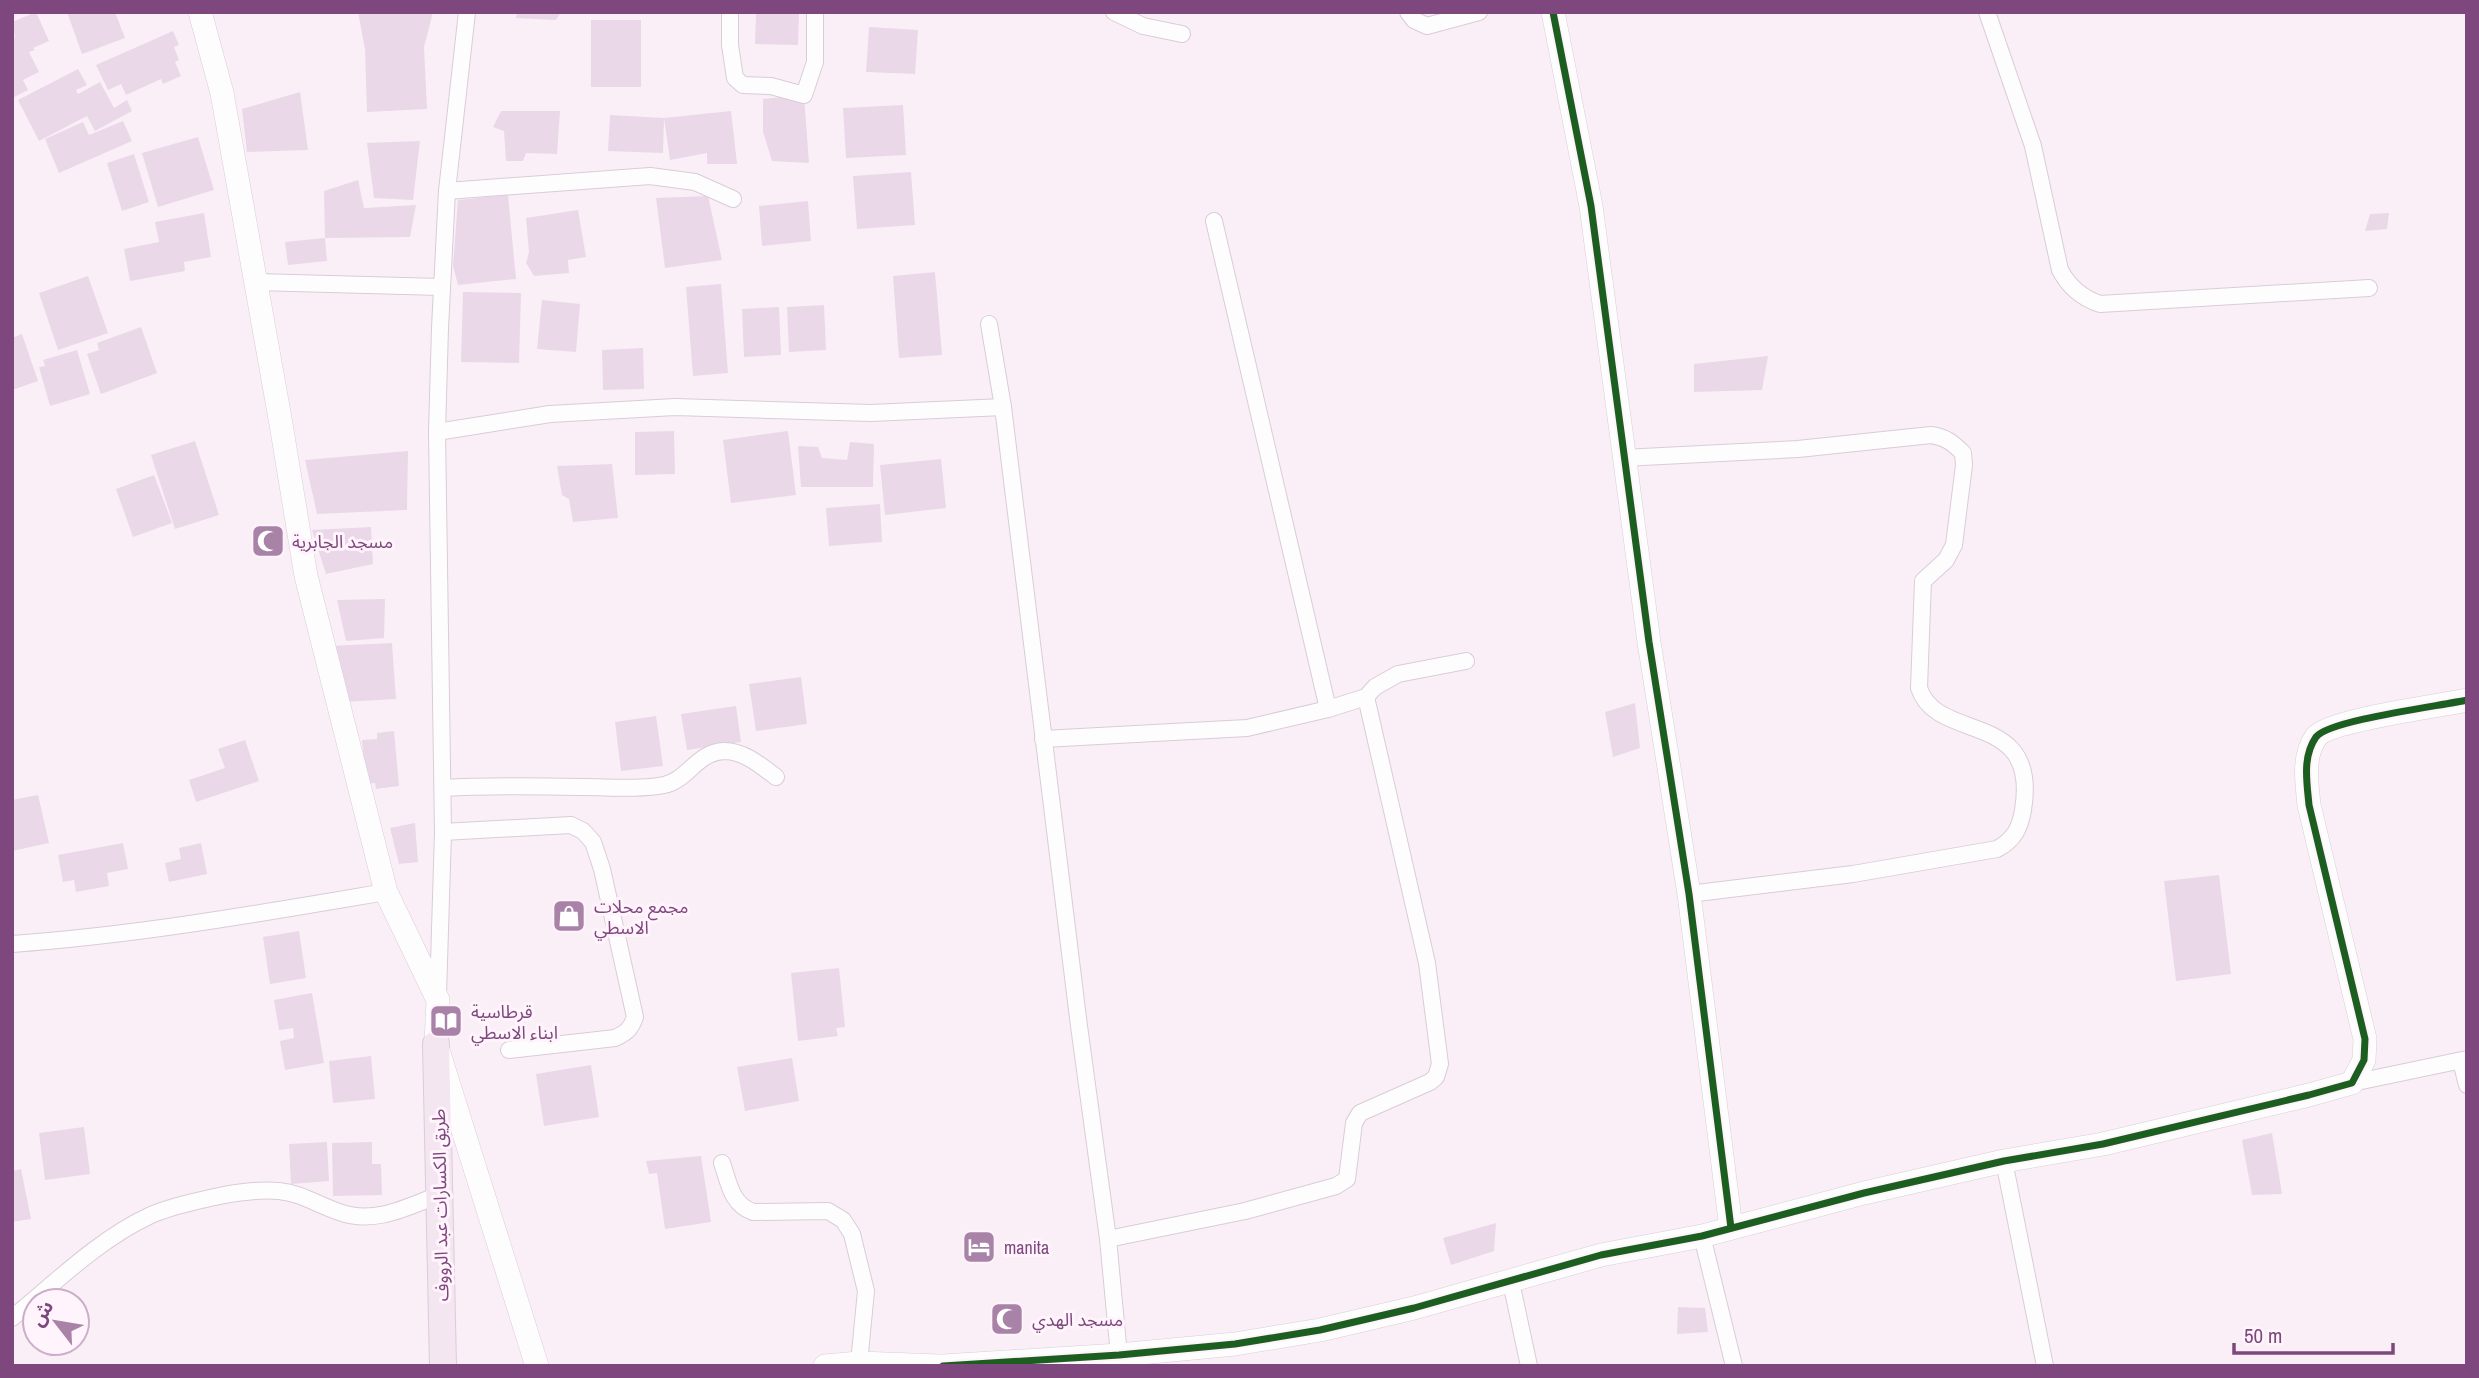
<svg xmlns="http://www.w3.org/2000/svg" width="2479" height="1378" viewBox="0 0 2479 1378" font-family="'Archivo Narrow','Noto Sans Arabic',sans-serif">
<rect width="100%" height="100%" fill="#faeff7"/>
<g fill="#ead8e9">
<polygon points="36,12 49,41 33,48 35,50 29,52 39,72 23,80 28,90 12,98 12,39 15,37 12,22"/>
<polygon points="67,12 115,12 125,38 82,54"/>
<polygon points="358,12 433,12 424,47 427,109 367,112 365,49"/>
<polygon points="517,12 561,12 556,20 516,18"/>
<polygon points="756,12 799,12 798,45 755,44"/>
<rect x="591" y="20" width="50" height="67"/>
<polygon points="869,27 918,30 915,74 866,72"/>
<polygon points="173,31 179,45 174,47 179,60 175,62 181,76 163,84 161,79 126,95 121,84 108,90 96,65"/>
<polygon points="78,69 87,85 76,90 78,94 100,82 114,108 127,100 132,111 95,131 87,116 39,141 18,100"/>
<polygon points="300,92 308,150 247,152 242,109"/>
<polygon points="804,95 809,163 772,161 763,132 763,99"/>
<polygon points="903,105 906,155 846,158 843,108"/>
<polygon points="501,111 560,111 557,154 526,153 523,161 506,161 504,131 493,127"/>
<polygon points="731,111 737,164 707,164 707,153 670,160 664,118 663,153 608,151 610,115 664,118"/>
<polygon points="123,121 132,141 59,173 45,139 83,122 89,135"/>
<polygon points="198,137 214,190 158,207 142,153"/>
<polygon points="420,141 413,200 374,198 367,143"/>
<polygon points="134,154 149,202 122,211 107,163"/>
<polygon points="911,172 915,225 857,229 853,176"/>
<polygon points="358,180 364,208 416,205 410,237 325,238 324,191"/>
<polygon points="508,195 516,279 458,285 453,266 458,200"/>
<polygon points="708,196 722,260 665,268 656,198"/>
<polygon points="808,201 811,241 762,246 759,206"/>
<polygon points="578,210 586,257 568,260 569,273 534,276 526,263 529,252 526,218"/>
<polygon points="204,213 211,257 184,262 185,271 130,281 124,249 159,242 155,222"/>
<polygon points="2389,213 2387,229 2365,231 2370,214"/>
<polygon points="325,238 327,261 288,265 285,242"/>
<polygon points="935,272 942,355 899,358 893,276"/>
<polygon points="88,276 108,333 58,350 39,293"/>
<polygon points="721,284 728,373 693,376 686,287"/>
<polygon points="463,292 521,293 519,363 461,362"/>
<polygon points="542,300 580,304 576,352 537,349"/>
<polygon points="824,305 826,350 789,352 787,307"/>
<polygon points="779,307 781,355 744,357 742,309"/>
<polygon points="141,327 157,373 101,394 87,354 99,350 97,343"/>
<polygon points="22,334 38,381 12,390 12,338"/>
<polygon points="643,348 644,389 603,390 602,350"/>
<polygon points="77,350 90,394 50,406 39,367 45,366 43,360"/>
<polygon points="1768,356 1762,390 1694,392 1694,364"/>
<polygon points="674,431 675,474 635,475 635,432"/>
<polygon points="788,431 796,495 731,503 723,440"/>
<polygon points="195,441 219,515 175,529 151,455"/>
<polygon points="850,442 874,444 873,487 801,487 798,446 818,447 822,458 847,460"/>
<polygon points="408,451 407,510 317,514 305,460"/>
<polygon points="941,459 946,508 885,515 880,465"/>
<polygon points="612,464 618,518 573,522 569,499 562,495 557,466"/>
<polygon points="154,475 172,523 133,537 116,489"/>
<polygon points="880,504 882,542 829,546 826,508"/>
<polygon points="371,527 373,564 326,574 312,530"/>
<polygon points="385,599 384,638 346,641 337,600"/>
<polygon points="392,643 396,699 343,702 329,646"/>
<polygon points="801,677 807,724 756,731 749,684"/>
<polygon points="1635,703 1640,748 1613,757 1605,712"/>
<polygon points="736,706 741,742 687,750 681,714"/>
<polygon points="656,716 663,766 621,771 615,722"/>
<polygon points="394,731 399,786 376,789 375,783 366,784 362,740 377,739 377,733"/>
<polygon points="245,740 259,781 196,802 189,780 225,768 218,749"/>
<polygon points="38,795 49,843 12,851 12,800"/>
<polygon points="415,823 418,862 399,864 390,828"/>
<polygon points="123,843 128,869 107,873 109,886 76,892 74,880 63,882 58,855"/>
<polygon points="201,843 207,874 169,882 165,863 181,859 179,848"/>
<polygon points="2219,875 2231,974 2176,981 2164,881"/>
<polygon points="299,931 306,978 270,984 263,937"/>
<polygon points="839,968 845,1027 836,1028 838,1036 798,1041 791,973"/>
<polygon points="312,993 324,1063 285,1070 280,1041 294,1038 293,1028 279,1030 274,1000"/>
<polygon points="371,1056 375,1099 333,1103 329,1061"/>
<polygon points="792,1058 799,1101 745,1111 737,1067"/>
<polygon points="591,1065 599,1117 544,1126 536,1074"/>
<polygon points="84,1127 90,1174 45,1180 39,1133"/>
<polygon points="2272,1133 2282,1194 2252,1195 2242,1140"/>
<polygon points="327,1142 329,1181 291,1184 289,1144"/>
<polygon points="372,1142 372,1164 381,1164 382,1195 333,1196 332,1143"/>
<polygon points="701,1156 711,1222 665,1229 657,1173 649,1174 646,1161"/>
<polygon points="21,1169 31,1219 12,1222 12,1171"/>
<polygon points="1496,1223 1494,1251 1451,1265 1443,1238"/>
<polygon points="1678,1307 1705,1308 1708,1332 1677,1334"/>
</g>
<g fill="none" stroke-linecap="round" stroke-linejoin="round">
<defs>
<g id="street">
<polyline points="730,12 730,45 735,78 743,85 771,86 804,95 815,62 815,12"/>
<polyline points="1114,12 1143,26 1182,34"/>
<polyline points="1408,12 1414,20 1427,26 1479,12"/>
<path d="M1987 12 2033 146 2060 270C2069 287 2082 298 2100 304L2369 288"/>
<polyline points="447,191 650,176 695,182 733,199"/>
<polyline points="256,282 441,287"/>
<polyline points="989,324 1003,407 1079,1026 1108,1239 1119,1355"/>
<polyline points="437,432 550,414 675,407 871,413 1003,407"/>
<path d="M1623 458 1798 449 1931 435C1945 437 1952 442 1963 453L1964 465 1954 545 1946 560 1923 581 1919 688C1937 744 2040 708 2023 810 2020 828 2014 840 1997 849L1853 874 1689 894"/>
<polyline points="1328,709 1366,697 1375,687 1398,674 1466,661"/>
<polyline points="1043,739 1247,728 1328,709 1214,221"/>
<path d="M443 788C490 785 536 786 583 787 610 787 638 790 664 785 688 780 697 752 724 751 744 751 760 765 776 777"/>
<path d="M443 832 571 825 583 831 593 842 602 869 635 1017C631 1029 626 1033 615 1038L509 1050"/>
<path d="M12 944C138 935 262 913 386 892"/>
<polyline points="438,995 443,832 437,432 440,328 447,191 467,12"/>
<polyline points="2461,1061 2467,1085"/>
<polyline points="2352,1083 2467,1059"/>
<polyline points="2004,1161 2045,1366"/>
<path d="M722 1163C729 1183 731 1204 753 1212L828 1211 843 1220 852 1234 866 1291 859 1363"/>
<polyline points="1702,1236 1734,1366"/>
<polyline points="1108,1239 1245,1211 1336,1186 1347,1179 1354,1123 1360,1113 1430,1082 1436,1077 1440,1064 1427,963 1366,697"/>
<polyline points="1511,1282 1529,1366"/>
<path d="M12 1318C55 1283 98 1240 149 1216 168 1207 189 1203 210 1198 232 1193 256 1189 279 1191 301 1193 318 1205 339 1212 375 1225 407 1207 441 1194"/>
</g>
<g id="secondary">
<polyline points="200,12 222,93 281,424 306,576 386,892 438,1000 436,1044 537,1366"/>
<polyline points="1553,12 1591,206 1649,642 1689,894 1731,1228"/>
<polyline points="825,1366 859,1363 939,1366"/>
<path d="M943 1366 1119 1355 1235 1344 1320 1330 1414 1308 1601 1255 1702 1236 1864 1193 2004 1161 2103 1144 2309 1095 2352 1083 2364 1060 2365 1039 2309 805C2307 783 2302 757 2316 737 2329 720 2440 706 2467 700"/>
</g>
<polyline id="primary" points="436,1044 443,1366"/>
</defs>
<use href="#street" stroke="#d9ccd7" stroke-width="18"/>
<use href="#secondary" stroke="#daccd8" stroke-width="24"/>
<use href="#primary" stroke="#dccada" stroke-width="28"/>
<use href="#street" stroke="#fefdfe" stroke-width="16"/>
<use href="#secondary" stroke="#fefdfe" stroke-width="23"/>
<use href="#primary" stroke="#f4e6f0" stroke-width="26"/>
<defs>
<g id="cycleway">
<polyline points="1553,12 1591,206 1649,642 1689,894 1731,1228"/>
<path d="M943 1366 1119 1355 1235 1344 1320 1330 1414 1308 1601 1255 1702 1236 1864 1193 2004 1161 2103 1144 2309 1095 2352 1083 2364 1060 2365 1039 2309 805C2307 783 2302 757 2316 737 2329 720 2440 706 2467 700"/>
</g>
</defs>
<use href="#cycleway" stroke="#fff3fc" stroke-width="11"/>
<use href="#cycleway" stroke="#1b5e20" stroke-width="7"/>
</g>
<defs>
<symbol id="mosque-square" viewBox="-11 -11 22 22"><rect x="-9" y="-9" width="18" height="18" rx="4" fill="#a982a8" stroke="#fff3fc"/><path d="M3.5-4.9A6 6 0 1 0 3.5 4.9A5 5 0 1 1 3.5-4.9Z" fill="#fff"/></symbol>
<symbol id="shop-square" viewBox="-11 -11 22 22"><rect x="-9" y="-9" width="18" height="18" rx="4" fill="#a982a8" stroke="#fff3fc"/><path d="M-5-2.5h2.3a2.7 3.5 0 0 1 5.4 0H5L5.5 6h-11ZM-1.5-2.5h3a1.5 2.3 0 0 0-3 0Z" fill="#fff"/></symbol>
<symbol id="library-square" viewBox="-11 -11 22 22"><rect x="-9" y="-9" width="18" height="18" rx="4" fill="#a982a8" stroke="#fff3fc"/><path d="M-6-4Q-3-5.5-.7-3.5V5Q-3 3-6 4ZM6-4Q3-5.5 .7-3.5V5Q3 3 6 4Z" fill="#fff"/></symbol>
<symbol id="hotel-square" viewBox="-11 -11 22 22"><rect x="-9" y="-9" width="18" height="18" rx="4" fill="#a982a8" stroke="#fff3fc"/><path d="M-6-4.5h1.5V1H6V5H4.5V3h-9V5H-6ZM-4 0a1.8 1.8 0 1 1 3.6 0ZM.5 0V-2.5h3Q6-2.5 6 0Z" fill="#fff"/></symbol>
</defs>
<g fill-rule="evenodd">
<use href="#mosque-square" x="249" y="522" width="38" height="38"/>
<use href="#shop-square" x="550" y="897" width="38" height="38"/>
<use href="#library-square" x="427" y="1002" width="38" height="38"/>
<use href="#hotel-square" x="960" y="1228" width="38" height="38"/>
<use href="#mosque-square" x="988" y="1300" width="38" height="38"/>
</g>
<g text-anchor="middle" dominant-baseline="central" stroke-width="6" stroke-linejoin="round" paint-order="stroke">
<g font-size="18" fill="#7e487e" stroke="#fff3fc" text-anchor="start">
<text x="292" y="541">مسجد الجابرية</text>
<text x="594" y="906">مجمع محلات<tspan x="594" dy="21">الاسطي</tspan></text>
<text x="471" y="1011">قرطاسية<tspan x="471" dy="21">ابناء الاسطي</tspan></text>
<text x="1004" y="1247">manita</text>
<text x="1032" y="1319">مسجد الهدي</text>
</g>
<g font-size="18" fill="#7e487e" stroke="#fff3fc">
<text transform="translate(440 1205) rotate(-91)">طريق الكسارات عبد الرووف</text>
</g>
</g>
<rect width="2479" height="1378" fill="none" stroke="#7e487e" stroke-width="28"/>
<g transform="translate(56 1322) rotate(301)"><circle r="33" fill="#fff3fc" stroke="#cbafca" stroke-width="2"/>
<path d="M0-5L12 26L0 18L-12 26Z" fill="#a982a8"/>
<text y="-10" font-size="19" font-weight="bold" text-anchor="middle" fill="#7e487e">ش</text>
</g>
<path d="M2234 1343v10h159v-10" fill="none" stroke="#7e487e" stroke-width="3.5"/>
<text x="2244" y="1343" font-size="21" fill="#7e487e" stroke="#fff3fc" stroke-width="5" paint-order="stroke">50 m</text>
</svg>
